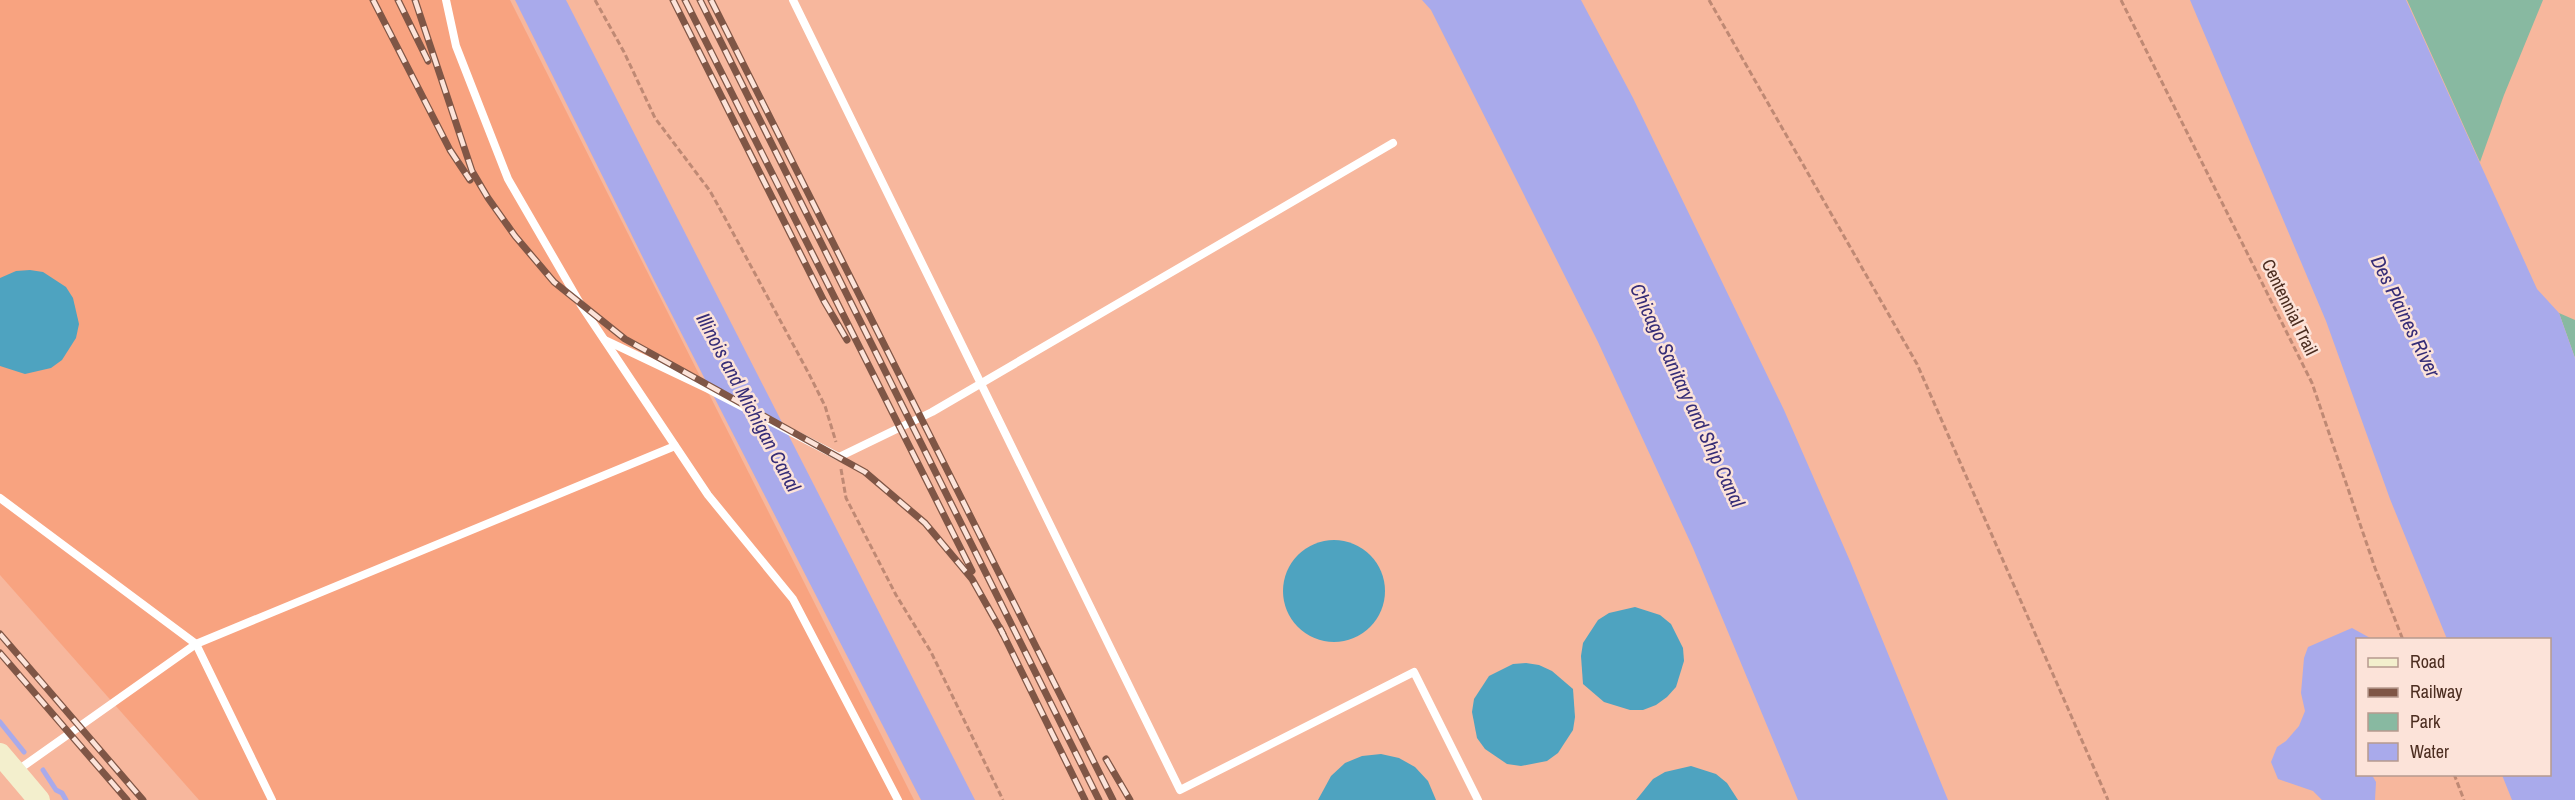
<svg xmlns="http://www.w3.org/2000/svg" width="2575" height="800" viewBox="0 0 2575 800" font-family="'Archivo Narrow',sans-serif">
<rect width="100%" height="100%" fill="#f7b79d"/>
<polygon fill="#f8a380" points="0,0 510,0 914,800 199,800 0,575"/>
<g fill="#88b9a1">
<polygon points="2407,0 2543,0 2504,95 2480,162"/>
<polygon points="2559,313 2575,320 2575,358"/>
</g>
<g fill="#a9aaeb">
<polygon points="515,0 566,0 975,800 921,800 654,280"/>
<polygon points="1422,0 1581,0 1633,98 1784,410 1850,561 1948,800 1798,800 1693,548 1598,342 1431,10"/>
<polygon points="2190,0 2406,0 2537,289 2559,313 2575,358 2575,800 2512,800 2502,775 2550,774 2550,640 2447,639 2390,499 2326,321"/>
<polygon points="2352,628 2372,639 2358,640 2358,774 2372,775 2376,782 2375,800 2322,800 2313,791 2278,779 2271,762 2277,747 2286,741 2299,726 2305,711 2301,693 2304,658 2308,647"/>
</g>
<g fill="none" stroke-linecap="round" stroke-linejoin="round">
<g stroke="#a9aaeb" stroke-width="5">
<polyline points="0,722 24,752"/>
<polyline points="43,770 56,790 62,793 66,800"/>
</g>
</g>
<g fill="#4ea3c0">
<polygon points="30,270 43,272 66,287 73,298 79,324 76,338 62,360 51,368 25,374 0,366 0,278 16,271"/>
<circle cx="1334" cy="591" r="51"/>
<polygon points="1635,607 1660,615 1671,624 1683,648 1684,661 1676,687 1667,697 1656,705 1643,710 1630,710 1604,702 1583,684 1581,656 1583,643 1598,620 1609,613"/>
<polygon points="1526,663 1539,665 1552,671 1573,689 1575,717 1573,730 1558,753 1547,761 1521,766 1507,764 1485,749 1477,738 1472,712 1474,699 1489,676 1513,664"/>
<polygon points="1381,754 1399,758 1415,767 1428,781 1436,800 1318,800 1331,776 1345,763 1362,756"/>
<polygon points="1691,766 1716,774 1727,783 1738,800 1636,800 1653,779 1665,772"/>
</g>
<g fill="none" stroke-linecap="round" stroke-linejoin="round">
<g stroke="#bf8974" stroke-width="3" stroke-dasharray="6 3" stroke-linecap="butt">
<polyline points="595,0 624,52 655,118 710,191 725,218 809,374 825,406 836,442"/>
<polyline points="1709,0 1917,364 2108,800"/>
<polyline points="2121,0 2312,383 2375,568 2403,640"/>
<polyline points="841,469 846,498 896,595 931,652 1003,800"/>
<polyline points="2454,774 2464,800"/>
</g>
<g stroke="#fff" stroke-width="8">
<polyline points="446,0 456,46 508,179 581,305 708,495 793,599 898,800"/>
<polyline points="793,0 1180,790 1414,672 1478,800"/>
<polyline points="605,340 708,389 839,457 932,412 1393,143"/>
<polyline points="0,498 196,644 272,800"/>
<polyline points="18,770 196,644 675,446"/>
</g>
<polyline stroke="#f3efcd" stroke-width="22" points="0,754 39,800"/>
<defs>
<g id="rail">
<polyline points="373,0 450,150 470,180"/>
<polyline points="398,0 428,61"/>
<polyline points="415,0 472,171 488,198 515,236 554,282 625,339 865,472 925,523 972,579 1003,634"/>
<polyline points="673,0 824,301 847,340"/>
<polyline points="685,0 972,571"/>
<polyline points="700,0 1099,800"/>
<polyline points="711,0 1113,800"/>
<polyline points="1000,628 1085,800"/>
<polyline points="0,634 143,800"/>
<polyline points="0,653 127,800"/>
<polyline points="1106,759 1130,800"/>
</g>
</defs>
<use href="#rail" stroke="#7f5646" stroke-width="7"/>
<use href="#rail" stroke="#fce3d9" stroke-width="4.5" stroke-dasharray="14" stroke-linecap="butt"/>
</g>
<g text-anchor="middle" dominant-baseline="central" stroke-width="5" stroke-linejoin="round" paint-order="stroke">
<g font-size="18" fill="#4c2d20" stroke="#fce3d9">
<text transform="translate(2290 307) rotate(64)">Centennial Trail</text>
</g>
<g font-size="20" font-style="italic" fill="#362d77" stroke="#fce3d9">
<text transform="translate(2406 316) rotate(64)">Des Plaines River</text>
<text transform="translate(1688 395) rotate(65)">Chicago Sanitary and Ship Canal</text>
<text transform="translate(749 402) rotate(62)">Illinois and Michigan Canal</text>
</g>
</g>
<rect x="2356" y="638" width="195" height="138" fill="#fce3d9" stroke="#b69a8f" stroke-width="1.5"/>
<rect x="2368" y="658" width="30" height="9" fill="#f3efcd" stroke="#b69a8f" stroke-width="1.5"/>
<text x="2410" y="668" font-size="18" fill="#4c2d20">Road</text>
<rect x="2368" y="688" width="30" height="9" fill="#7f5646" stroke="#b69a8f" stroke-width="1.5"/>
<text x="2410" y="698" font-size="18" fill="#4c2d20">Railway</text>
<rect x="2368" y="713" width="30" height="18" fill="#88b9a1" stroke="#b69a8f" stroke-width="1.5"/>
<text x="2410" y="728" font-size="18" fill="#4c2d20">Park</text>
<rect x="2368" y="743" width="30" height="18" fill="#a9aaeb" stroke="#b69a8f" stroke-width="1.5"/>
<text x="2410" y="758" font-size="18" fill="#4c2d20">Water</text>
</svg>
